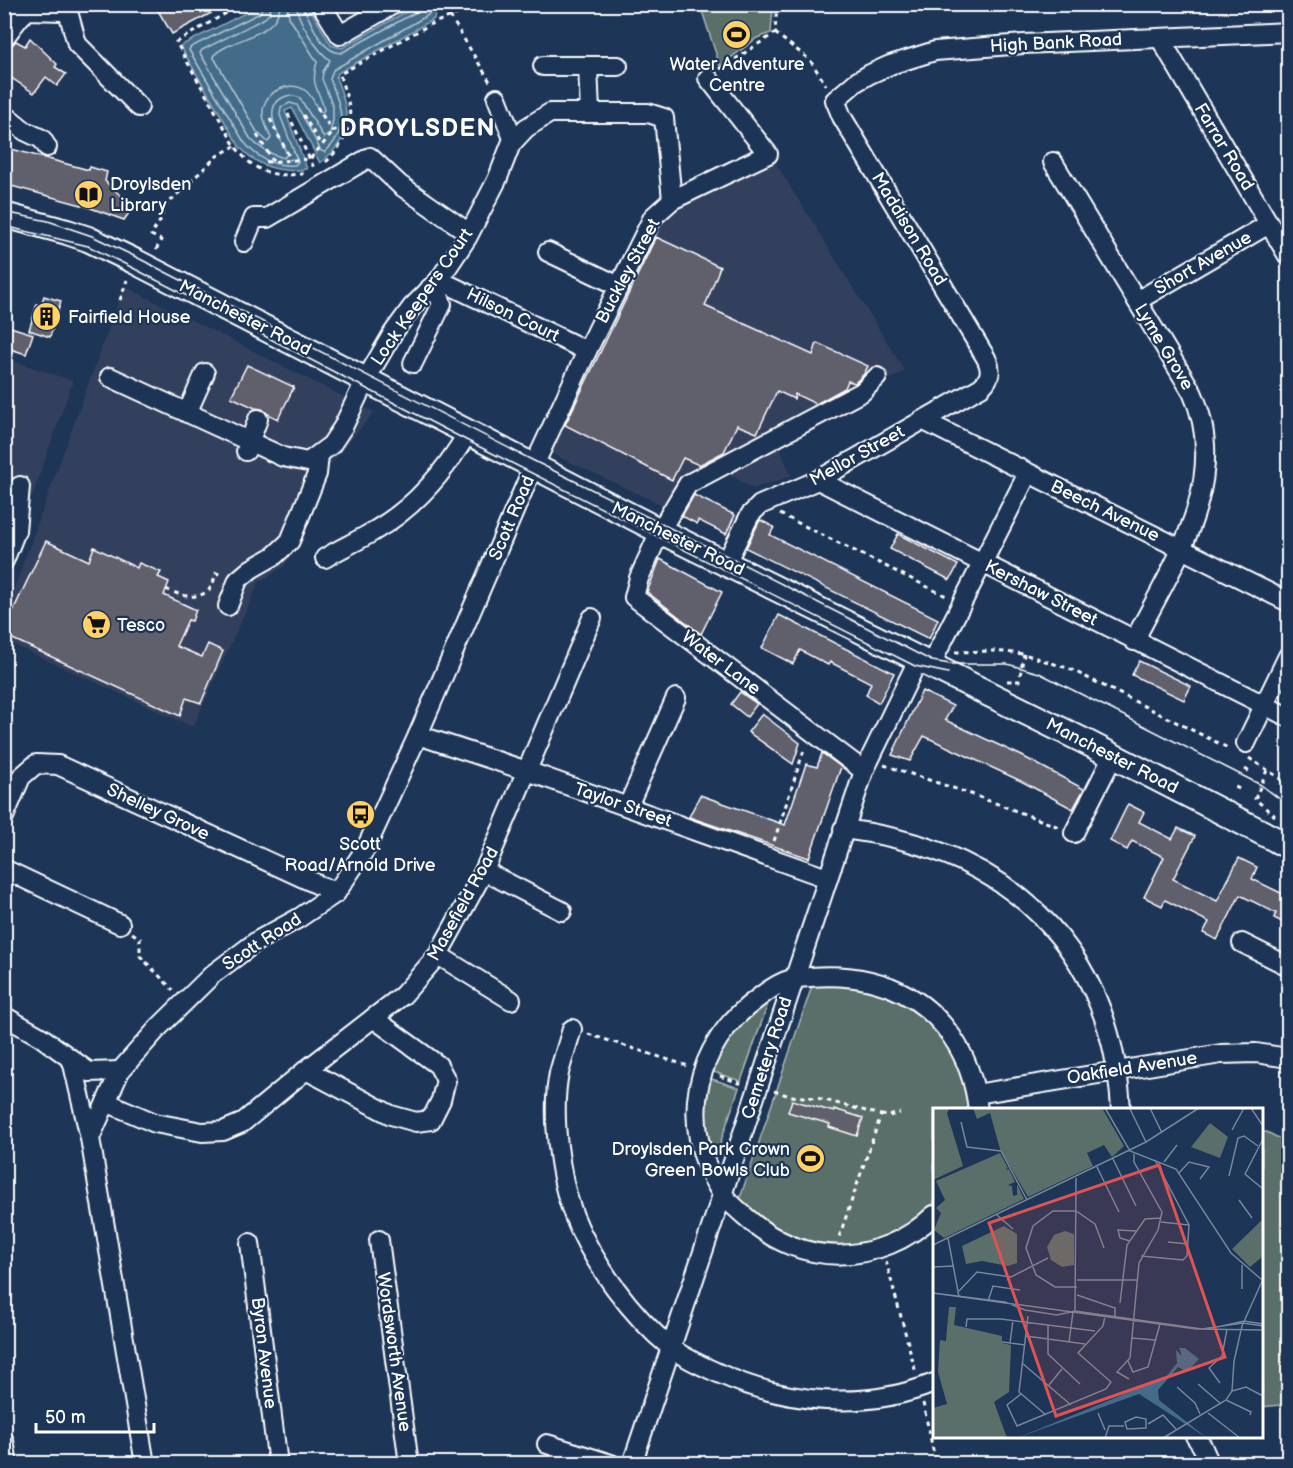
<svg xmlns="http://www.w3.org/2000/svg" width="1293" height="1468" viewBox="0 0 1293 1468" font-family="'Balsamiq Sans',sans-serif">
<rect width="100%" height="100%" fill="#1d3557"/>
<filter id="ink" filterUnits="userSpaceOnUse"><feTurbulence type="fractalNoise" baseFrequency=".0167" numOctaves="2"/><feDisplacementMap in="SourceGraphic" scale="12" xChannelSelector="R" yChannelSelector="G"/><feConvolveMatrix kernelMatrix="1 2 1 2 8 2 1 2 1" color-interpolation-filters="sRGB"/></filter>
<g filter="url(#ink)">
<g fill="#31415d">
<polygon points="775,162 905,371 777,441 791,476 753,489 729,474 688,488 671,509 548,452 657,224 682,207"/>
<polygon points="124,286 374,412 330,465 315,497 304,539 283,567 259,582 193,727 5,641 5,613"/>
<polygon points="5,358 73,381 5,572"/>
</g>
<g fill="#5a6e6a" stroke="#acb6b4" stroke-width="1.5">
<polygon points="700,5 773,5 771,33 757,38 720,66"/>
<path d="M812 986C826 986 840 985 854 987 889 992 934 1016 950 1047 960 1066 966 1088 969 1109L934 1110V1203C876 1265 798 1257 740 1198Z"/>
<path d="M769 1001 741 1081 711 1071C724 1041 743 1021 769 1001Z"/>
<polygon points="709,1078 739,1088 713,1164 704,1117"/>
<polygon points="1262,1132 1267,1132 1288,1143 1288,1404 1262,1407"/>
</g>
<path fill="#426c8a" stroke="#8ea7b9" stroke-width="1.5" d="M263 4 308 5 331 45 342 48 418 5H446L436 11 434 19 338 73 336 78C351 114 354 137 320 163L292 108 285 111 307 169C279 174 257 167 239 146L180 46Z"/>
<g fill="none" stroke-linecap="round" stroke-linejoin="round">
<g stroke="#b3c4d0" stroke-width="1.5">
<path d="M264 4 260 13 191 47 189 50 244 142C257 158 274 167 295 165L298 162 280 115 281 107 290 103 297 105 321 151 325 152C351 128 340 106 330 79L333 70 428 15 435 4"/>
<path d="M271 4 270 13 265 18 202 50 200 53 250 138C259 149 270 154 284 158L287 154C281 138 261 109 282 98 289 94 294 95 300 98L324 138 330 133 333 120V106L322 79 323 72 330 60C318 52 297 20 296 4"/>
<path d="M280 4C279 37 231 37 213 56L257 132 268 142 271 138C268 130 262 120 263 111 264 91 291 79 306 91 313 97 315 105 319 111L322 112 324 110C319 87 310 88 317 62L289 17 287 4"/>
<path d="M303 4 304 9C313 25 321 52 341 53L416 12 419 4"/>
</g>
</g>
<g fill="#615e6c" stroke="#fff" stroke-width="1.5">
<polygon points="154,4 228,4 172,34"/>
<polygon points="30,38 57,64 55,67 66,74 57,86 46,77 34,93 4,73 4,56 10,47 16,41 25,46"/>
<polygon points="4,147 89,170 90,167 107,172 105,181 133,207 124,220 85,206 4,184"/>
<polygon points="656,237 720,267 705,306 813,355 817,343 868,366 864,374 855,383 848,381 845,388 816,404 795,394 794,399 777,391 757,433 737,425 724,452 699,465 683,458 672,480 565,425"/>
<polygon points="44,296 61,301 50,337 29,330 37,304 41,306"/>
<polygon points="4,325 33,334 26,354 4,347"/>
<polygon points="247,365 294,387 278,419 268,414 262,409 255,408 231,397"/>
<polygon points="694,495 735,515 726,534 698,520 697,524 682,516"/>
<polygon points="760,520 774,527 770,535 938,619 929,639 746,548"/>
<polygon points="898,534 958,565 950,580 890,549"/>
<polygon points="46,541 89,561 94,547 137,568 139,563 161,572 158,577 169,582 164,595 196,610 192,621 188,620 176,646 202,657 208,644 223,651 201,703 186,698 180,716 4,635 4,630"/>
<polygon points="660,559 722,592 701,634 647,592"/>
<polygon points="779,615 894,673 879,703 866,695 871,683 830,662 828,665 800,650 793,664 762,648"/>
<polygon points="1139,661 1191,686 1184,700 1132,675"/>
<polygon points="922,691 953,706 945,720 1022,756 1084,789 1073,809 1023,782 924,736 910,761 892,755"/>
<polygon points="740,692 757,704 747,717 731,704"/>
<polygon points="762,714 800,743 793,764 748,732"/>
<polygon points="822,753 841,767 809,858 689,817 700,795 785,825 806,764 817,767"/>
<polygon points="1128,804 1144,812 1139,822 1172,839 1178,828 1195,836 1173,879 1217,901 1239,858 1257,867 1252,879 1285,895 1288,888 1288,925 1274,918 1276,913 1240,895 1217,940 1203,933 1209,922 1165,900 1162,906 1144,897 1164,857 1132,841 1127,850 1110,841"/>
<polygon points="792,1100 834,1112 834,1109 863,1118 857,1136 829,1127 830,1124 788,1112"/>
</g>
<g fill="none" stroke-linecap="round" stroke-linejoin="round">
<defs>
<g id="minor">
<polyline points="5,4 20,17"/>
<polyline points="321,4 340,35 394,4"/>
<polyline points="67,8 77,44 139,107"/>
<polyline points="4,38 20,17 28,10 63,11 72,4"/>
<polyline points="1160,38 1288,256"/>
<polyline points="543,66 618,66"/>
<polyline points="588,66 590,112"/>
<polyline points="497,98 514,141"/>
<polyline points="4,114 25,131 42,139 47,147"/>
<path d="M1053 162 1192 392C1232 479 1173 565 1134 641"/>
<polyline points="244,242 254,218 267,218 370,157 400,185 469,233"/>
<polyline points="548,252 619,286"/>
<polyline points="439,280 587,351"/>
<polyline points="1137,301 1269,224"/>
<polyline points="413,363 442,304 439,296 430,288"/>
<polyline points="110,377 283,457 308,462 331,445 343,427 365,381 393,333 412,307 439,280 467,238 497,180 511,144 526,128 550,113 648,113 664,118 672,200"/>
<polyline points="187,413 205,373"/>
<polyline points="922,420 1288,602"/>
<polyline points="246,451 258,419"/>
<polyline points="818,480 1288,717"/>
<path d="M325 558C341 548 358 541 374 531 414 508 444 473 467 434"/>
<polyline points="4,561 16,531 20,486"/>
<path d="M726 563 750 515 760 505 818 480 981 387C991 378 992 370 986 358L842 117 835 100 856 82 870 74 890 65 935 51 1024 44 1288 32"/>
<polyline points="228,606 238,580 251,569 274,556 290,541 317,474 319,455"/>
<polyline points="930,666 1028,473"/>
<polyline points="418,735 527,771 827,878"/>
<polyline points="1246,743 1288,656"/>
<polyline points="864,771 634,597 639,578 660,531 688,484 862,392 877,377"/>
<polyline points="628,806 676,698"/>
<polyline points="4,817 21,777 36,764 58,765 336,893"/>
<path d="M843 829C1003 848 1112 943 1121 1110"/>
<polyline points="1074,833 1113,756"/>
<polyline points="4,869 120,924"/>
<polyline points="484,871 562,911"/>
<polyline points="1242,943 1288,966"/>
<polyline points="438,955 511,1000"/>
<polyline points="4,1016 41,1037 89,1072 120,1071"/>
<path d="M572 1029C568 1043 563 1058 559 1073 551 1113 559 1178 574 1216 592 1262 632 1316 670 1347 684 1358 702 1366 718 1373 786 1404 865 1411 934 1383"/>
<polyline points="72,1060 90,1138"/>
<polyline points="306,1070 391,1115 416,1122 431,1120 441,1100 446,1080 438,1065 373,1018"/>
<polyline points="976,1094 1221,1054 1256,1053 1288,1058"/>
<polyline points="106,1102 155,1123 202,1132 223,1131 242,1123 306,1070 403,995 438,955 484,871 592,618"/>
<path d="M934 1215C880 1267 801 1268 746 1217 737 1209 727 1201 720 1191 678 1125 693 1045 757 999 767 991 780 982 792 979 798 977 805 978 810 977 839 975 863 977 890 987 942 1008 972 1055 978 1110"/>
<polyline points="379,1240 409,1464"/>
<polyline points="250,1243 278,1464"/>
<polyline points="1195,1436 1202,1446 1210,1464"/>
<polyline points="4,1441 8,1464"/>
<polyline points="547,1444 611,1464"/>
<polyline points="145,1464 90,1138 120,1071 159,1027 213,974 257,941 299,918 336,893 366,848 418,735 531,472 587,351 653,217 672,200 768,154 708,78"/>
<polyline points="632,1464 864,771 918,660"/>
</g>
<polyline id="major" points="4,215 67,232 88,239 134,261 660,531 1084,741 1288,846"/>
</defs>
<use href="#minor" stroke="#fff" stroke-width="22"/>
<use href="#major" stroke="#fff" stroke-width="28"/>
<g stroke="#fff" stroke-width="3" stroke-dasharray="4.5 4.5" stroke-linecap="butt">
<path d="M242 4 176 42 235 146C255 174 275 178 308 173"/>
<polyline points="408,9 418,4"/>
<polyline points="450,16 492,85"/>
<polyline points="775,33 810,60 826,85"/>
<polyline points="720,69 775,33 777,4"/>
<polyline points="317,107 333,132"/>
<polyline points="288,114 315,170"/>
<polyline points="303,115 321,145"/>
<polyline points="270,119 291,160"/>
<polyline points="257,135 273,161"/>
<polyline points="266,162 310,159 336,129"/>
<path d="M326 162C341 148 353 128 349 107 347 96 342 85 340 74L431 24 483 4"/>
<polyline points="156,250 161,240 151,235 162,218 163,208 217,156 235,146"/>
<polyline points="120,300 127,280"/>
<polyline points="780,514 946,596"/>
<path d="M166 589C181 596 200 602 211 587 213 584 215 577 216 573L223 575"/>
<polyline points="955,652 993,651 1024,654 1070,669 1230,749"/>
<polyline points="1007,681 1019,681 1024,654"/>
<polyline points="1249,758 1278,777 1288,787"/>
<polyline points="884,765 971,794 1059,827"/>
<polyline points="1245,769 1250,772"/>
<polyline points="1267,770 1255,799 1275,816"/>
<polyline points="1235,787 1242,790"/>
<polyline points="774,841 805,747"/>
<polyline points="132,933 140,938 140,956 173,990"/>
<polyline points="588,1034 688,1066"/>
<polyline points="720,1076 742,1084"/>
<polyline points="774,1091 790,1096 817,1098 881,1115 838,1240"/>
<polyline points="881,1115 889,1116 900,1113"/>
<polyline points="886,1261 916,1373"/>
<polyline points="923,1403 936,1464"/>
</g>
<use href="#minor" stroke="#1d3557" stroke-width="18"/>
<use href="#major" stroke="#1d3557" stroke-width="24"/>
<g stroke="#fff" stroke-width="1.5">
<polyline points="4,212 48,221 92,236 136,257 536,462 729,557 932,661 950,664 1007,664 1039,673 1261,785 1288,805"/>
<polyline points="4,226 88,246 131,267 464,439 915,666 948,673"/>
</g>
</g>
</g>
<defs>
<symbol id="stadium-disc" viewBox="-11 -11 22 22"><circle r="9.5" fill="#ffd166" stroke="#1d3557"/><path d="M0-5a6.5 5 0 1 0 0 10a6.5 5 0 1 0 0-10ZM-3.5-1.8h7v3.6h-7Z" fill="#111"/></symbol>
<symbol id="library-disc" viewBox="-11 -11 22 22"><circle r="9.5" fill="#ffd166" stroke="#1d3557"/><path d="M-6-4Q-3-5.5-.7-3.5V5Q-3 3-6 4ZM6-4Q3-5.5 .7-3.5V5Q3 3 6 4Z" fill="#111"/></symbol>
<symbol id="building-disc" viewBox="-11 -11 22 22"><circle r="9.5" fill="#ffd166" stroke="#1d3557"/><path d="M-4-6H4V6H1V3H-1V6H-4ZM-2.5-4.3h1.7v1.8h-1.7ZM.8-4.3h1.7v1.8H.8ZM-2.5-1h1.7V.8h-1.7ZM.8-1h1.7V.8H.8Z" fill="#111"/></symbol>
<symbol id="supermarket-disc" viewBox="-11 -11 22 22"><circle r="9.5" fill="#ffd166" stroke="#1d3557"/><path d="M-6-5.5h2.5l.6 2H6L4.5 2H-2.5L-4.4-4H-6ZM-1.5 3.2a1.3 1.3 0 1 0 .1 0ZM3 3.2a1.3 1.3 0 1 0 .1 0Z" fill="#111"/></symbol>
<symbol id="bus-disc" viewBox="-11 -11 22 22"><circle r="9.5" fill="#ffd166" stroke="#1d3557"/><path d="M-5-6H5V4H4V6H2V4H-2V6H-4V4H-5ZM-3.5-4V0h7V-4ZM-3.5 1.2v1.5H-2V1.2ZM2 1.2v1.5H3.5V1.2Z" fill="#111"/></symbol>
</defs>
<g fill-rule="evenodd">
<use href="#stadium-disc" x="720" y="18" width="33" height="33"/>
<use href="#library-disc" x="72" y="178" width="33" height="33"/>
<use href="#building-disc" x="30" y="300" width="33" height="33"/>
<use href="#supermarket-disc" x="80" y="608" width="33" height="33"/>
<use href="#bus-disc" x="344" y="798" width="33" height="33"/>
<use href="#stadium-disc" x="794" y="1142" width="33" height="33"/>
</g>
<g text-anchor="middle" dominant-baseline="central" stroke-width="4.5" stroke-linejoin="round" paint-order="stroke">
<g font-size="18" fill="#fff" stroke="#1d3557">
<text transform="translate(1056 43) rotate(-3)">High Bank Road</text>
<text transform="translate(1224 147) rotate(59)">Farrar Road</text>
<text transform="translate(909 229) rotate(59)">Maddison Road</text>
<text transform="translate(1203 263) rotate(-30)">Short Avenue</text>
<text transform="translate(628 271) rotate(-62)">Buckley Street</text>
<text transform="translate(422 297) rotate(-55)">Lock Keepers Court</text>
<text transform="translate(513 315) rotate(26)">Hilson Court</text>
<text transform="translate(245 318) rotate(27)">Manchester Road</text>
<text transform="translate(1164 347) rotate(59)">Lyme Grove</text>
<text transform="translate(857 456) rotate(-29)">Mellor Street</text>
<text transform="translate(1105 511) rotate(26)">Beech Avenue</text>
<text transform="translate(512 518) rotate(-67)">Scott Road</text>
<text transform="translate(678 539) rotate(26)">Manchester Road</text>
<text transform="translate(1041 593) rotate(27)">Kershaw Street</text>
<text transform="translate(721 663) rotate(37)">Water Lane</text>
<text transform="translate(1112 756) rotate(27)">Manchester Road</text>
<text transform="translate(623 805) rotate(19)">Taylor Street</text>
<text transform="translate(158 812) rotate(25)">Shelley Grove</text>
<text transform="translate(463 904) rotate(-61)">Masefield Road</text>
<text transform="translate(262 942) rotate(-33)">Scott Road</text>
<text transform="translate(767 1058) rotate(-72)">Cemetery Road</text>
<text transform="translate(1132 1068) rotate(-9)">Oakfield Avenue</text>
<text transform="translate(394 1352) rotate(82)">Wordsworth Avenue</text>
<text transform="translate(264 1353) rotate(83)">Byron Avenue</text>
</g>
<g font-size="18" fill="#fff" stroke="#1d3557" text-anchor="start">
<text x="737" y="64" text-anchor="middle">Water Adventure<tspan x="737" dy="21">Centre</tspan></text>
<text x="110" y="184">Droylsden<tspan x="110" dy="21">Library</tspan></text>
<text x="68" y="317">Fairfield House</text>
<text x="117" y="625">Tesco</text>
<text x="360" y="844" text-anchor="middle">Scott<tspan x="360" dy="21">Road/Arnold Drive</tspan></text>
<text x="790" y="1149" text-anchor="end">Droylsden Park Crown<tspan x="790" dy="21">Green Bowls Club</tspan></text>
</g>
<g font-size="24" font-weight="bold" letter-spacing="1.5" fill="#fff" stroke="#1d3557">
<text x="418" y="128">DROYLSDEN</text>
</g>
</g>
<g transform="translate(933 1108)">
<rect width="330" height="330" fill="#1d3557"/>
<path d="M0 0H17L14 5 30 58 0 72ZM40 0H169L191 38 179 49 171 37 154 45 160 58 95 89 67 41 57 5 44 11ZM277 15 295 29 287 50 258 39ZM67 45 75 60 72 62 76 61 82 74 75 77 79 78 80 88 84 87V76L91 91 11 130 1 122 8 105 3 100 12 92 3 73ZM330 111V148L317 159 299 141ZM71 118 84 126V155L75 158 49 153 33 156 29 138ZM132 123 141 126V157L129 159 118 152 114 139 121 127ZM16 199H23L21 217 69 228V235L78 237 76 284 61 294 74 330H0V300L14 296 5 264 7 232 13 233Z" fill="#5a6e6a"/>
<path d="M246 240H252L266 251 254 264 245 259 225 282 226 292 274 330 206 286 84 330 233 269 244 255 243 242 249 248Z" fill="#426c8a"/>
<path fill="none" stroke="#77869a" stroke-width="1.5" d="M172 0 197 43 243 61 298 145 329 172M217 0 229 25M318 0 330 18M197 1 213 34M28 14 34 39 68 43 94 92M299 22 311 0M330 31 312 66 330 81M180 51 203 98M231 54 244 37M164 59 186 104M246 65 256 54 276 59 267 71M296 68 305 30 311 28 325 38M306 92 319 110M64 107 80 121M228 114 256 117M15 130 26 189M197 133 187 130 185 122 204 123M235 134 255 136M0 137 213 34 266 0M208 148 250 152 254 148 256 117 222 52M0 159 21 158M144 172H204M144 179H122L103 167 93 140 100 118 120 103H143L162 116 171 140M309 181V157M26 183 44 164 78 169 115 150M0 185 263 221 330 222M0 185 72 194 92 202 124 207 142 203 269 221 310 215 330 218M144 187 182 200V209M55 193 60 178 87 182M187 195 194 137 212 111 228 110M142 204 143 70M95 208 86 284 113 307M115 217V246L147 276M289 218 311 213 330 216M33 219 34 211H68L162 223M93 228 152 236M199 230 222 232M69 234 92 237M136 234 140 204M77 235 80 212M289 248 294 221M195 253 200 264 215 259 227 216M89 255 138 297M196 271 184 264 197 250 206 155 225 122 229 104 201 54V46M287 275 276 260 289 248M265 276 288 296M116 277 129 261M244 279 262 295 267 306M299 283 313 279 330 288M88 286 74 297 84 318 173 281 178 274 145 245 170 218 172 208M293 292 318 304 317 307M165 305 172 322M275 305 307 330M203 309 213 311V320L194 321 192 314ZM215 316 230 307 243 321M172 330 176 318H191M230 330 293 292 299 283 301 253 309 218 330 171"/>
<path fill="#de5353" fill-opacity="0.15" stroke="#de5353" stroke-width="3" d="M226 57 292 249 123 308 56 115Z"/>
<rect width="330" height="330" fill="none" stroke="#fff" stroke-width="3"/>
</g>
<rect width="1293" height="1468" fill="none" stroke="#1d3557" stroke-width="24"/>
<rect x="12" y="12" width="1269" height="1444" fill="none" stroke="#fff" stroke-width="2" filter="url(#ink)"/>
<path d="M36 1423v9h118v-9" fill="none" stroke="#ffffff" stroke-width="3"/>
<text x="45" y="1423" font-size="18" fill="#ffffff" stroke="#1d3557" stroke-width="4.5" paint-order="stroke">50 m</text>
</svg>
